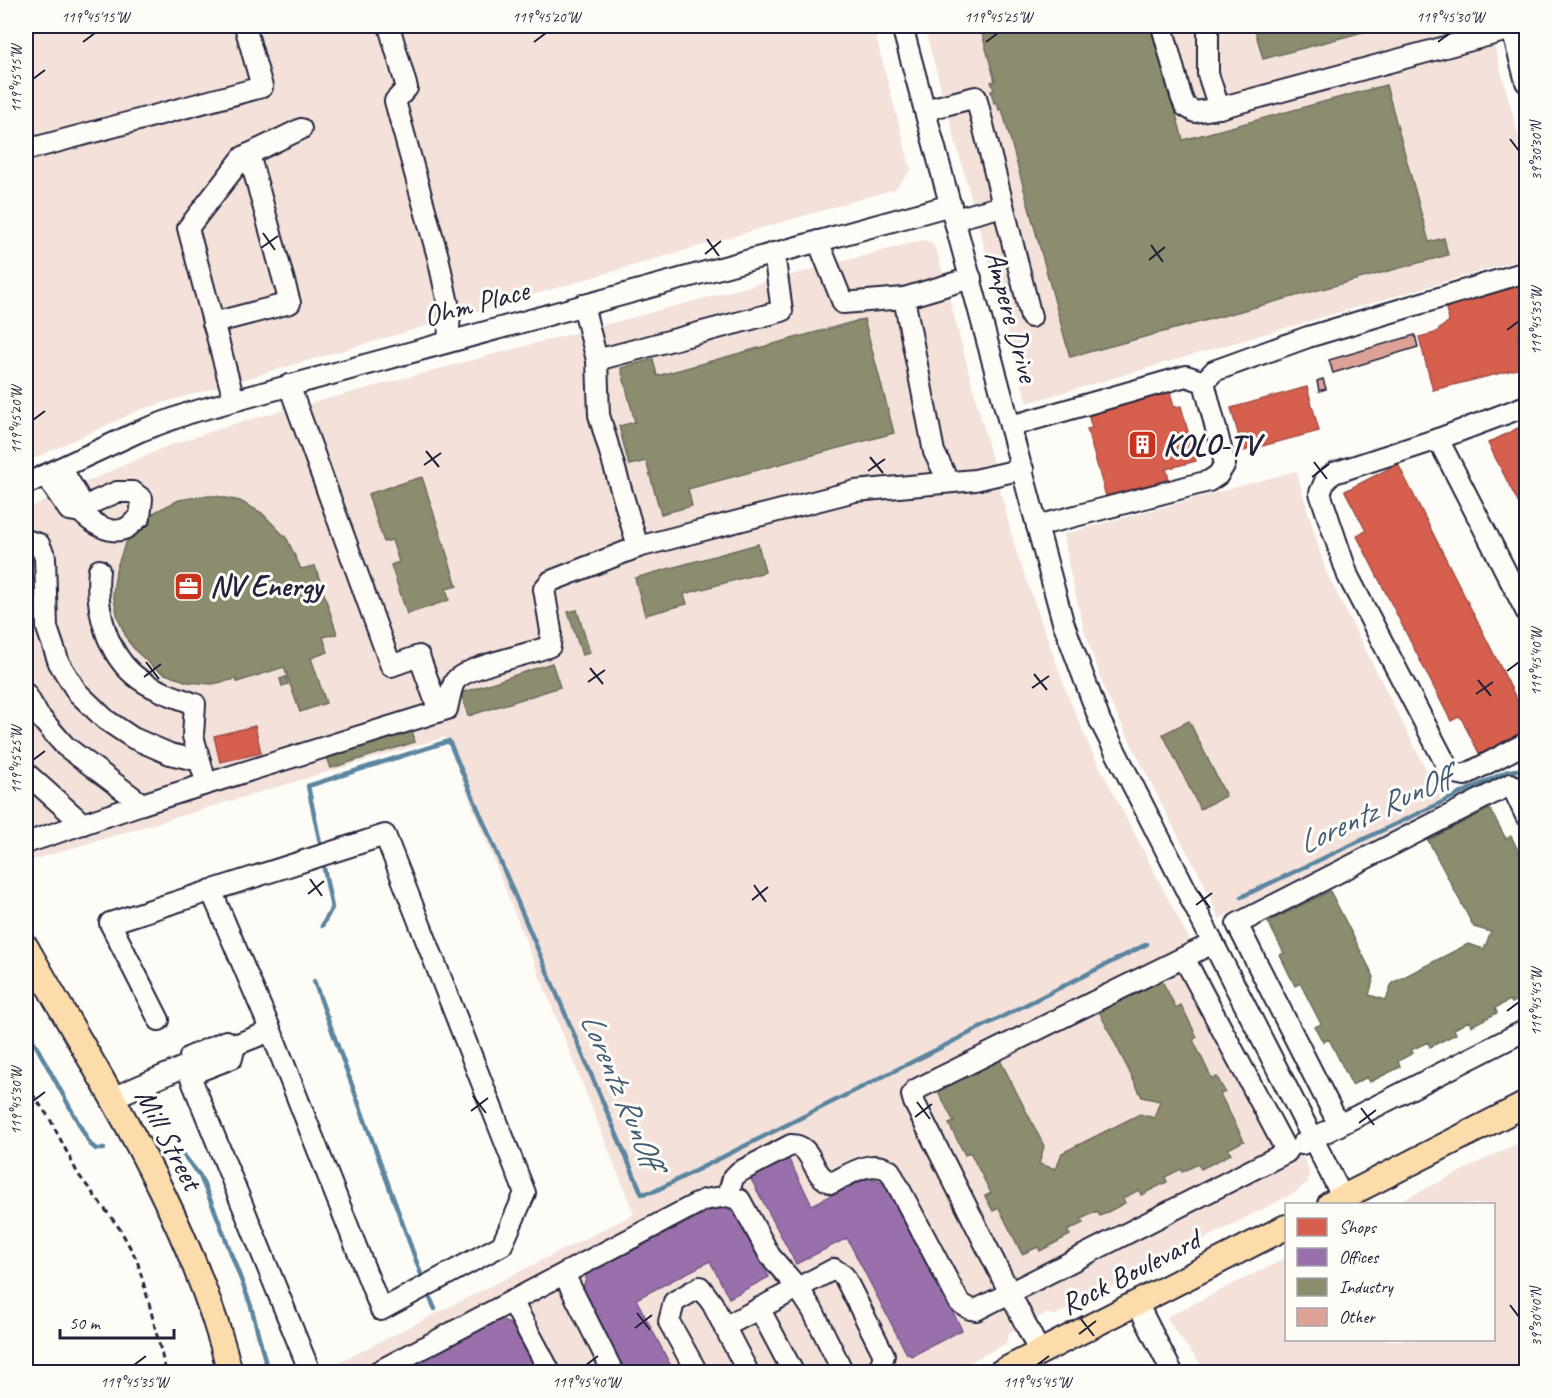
<svg xmlns="http://www.w3.org/2000/svg" width="1552" height="1398" viewBox="0 0 1552 1398" font-family="Caveat,sans-serif">
<rect width="100%" height="100%" fill="#fdfcf7"/>
<filter id="ink" filterUnits="userSpaceOnUse"><feTurbulence type="fractalNoise" baseFrequency=".0167" numOctaves="2"/><feDisplacementMap in="SourceGraphic" scale="12" xChannelSelector="R" yChannelSelector="G"/><feConvolveMatrix kernelMatrix="1 2 1 2 8 2 1 2 1" color-interpolation-filters="sRGB"/></filter>
<g filter="url(#ink)">
<g fill="#f3e1da">
<polygon points="26,26 873,26 911,170 895,189 142,409 26,462"/>
<polygon points="924,26 1489,26 1526,164 1526,258 1027,403"/>
<polygon points="923,240 932,243 938,255 1016,551 1068,696 1091,750 1309,1170 1308,1182 1294,1193 1056,1315 1045,1314 1009,1334 1005,1344 951,1372 320,1372 634,1214 445,737 26,862 26,509 165,447 237,423"/>
<polygon points="1296,471 1326,572 1444,805 1219,919 1203,881 1166,813 1105,691 1084,629 1069,568 1064,534"/>
<polygon points="1526,1139 1526,1372 1207,1372 1175,1331 1167,1317 1286,1258 1286,1340 1494,1340 1494,1204 1395,1204"/>
</g>
<g fill="#d6604d" stroke="#a04d48" stroke-width="1.5">
<polygon points="1524,285 1526,296 1524,296 1526,306 1526,313 1524,314 1526,333 1517,335 1525,367 1433,390 1419,337 1435,333 1449,321 1445,304"/>
<polygon points="1307,387 1319,431 1243,451 1231,408"/>
<polygon points="1169,388 1174,407 1181,406 1196,461 1166,469 1169,479 1106,496 1087,429 1092,428 1088,414 1147,397 1146,394"/>
<polygon points="1526,424 1526,518 1488,443"/>
<polygon points="1398,464 1526,718 1526,732 1480,755 1460,716 1451,721 1357,536 1366,531 1345,491"/>
<polygon points="255,726 261,753 220,762 214,736"/>
</g>
<g fill="#9970ab" stroke="#755989" stroke-width="1.5">
<polygon points="787,1156 812,1205 867,1177 886,1183 962,1330 912,1356 907,1354 847,1238 796,1264 749,1175"/>
<polygon points="717,1207 736,1212 769,1277 729,1298 710,1261 636,1299 674,1372 623,1372 582,1292 587,1274"/>
<polygon points="496,1319 514,1325 539,1372 397,1372"/>
</g>
<g fill="#8c8c6e" stroke="#6c6c5f" stroke-width="1.5">
<polygon points="980,26 1152,26 1183,140 1386,85 1429,242 1444,238 1448,255 1070,357 1002,109 999,110 997,102 994,103 991,91 994,90 991,82 995,81"/>
<polygon points="1254,26 1385,26 1263,59"/>
<polygon points="864,319 894,433 688,489 692,506 661,514 646,461 629,465 619,426 635,422 621,368 653,359 657,376"/>
<polygon points="26,424 31,435 26,437"/>
<polygon points="422,477 457,586 446,589 449,600 407,614 391,565 399,562 392,540 384,542 368,494"/>
<polygon points="203,496 216,496 240,501 262,513 287,539 301,569 315,566 337,634 323,637 328,652 311,658 326,703 300,712 284,667 237,682 236,679 212,684 188,682 165,674 154,668 136,651 128,641 118,618 113,594 116,570 124,547 130,536 147,517 157,511 179,500"/>
<polygon points="758,544 765,572 684,594 687,604 645,615 635,578"/>
<polygon points="577,610 590,653 582,655 568,612"/>
<polygon points="552,663 560,687 468,716 461,693"/>
<polygon points="286,677 288,684 282,686 280,679"/>
<polygon points="1189,721 1226,796 1200,809 1163,734"/>
<polygon points="412,730 415,742 331,768 327,757"/>
<polygon points="1490,809 1506,839 1511,836 1526,867 1523,873 1526,879 1526,996 1512,1003 1510,1000 1495,1008 1497,1013 1471,1026 1469,1021 1454,1029 1456,1034 1430,1047 1428,1042 1411,1050 1413,1053 1398,1061 1400,1067 1370,1082 1367,1077 1352,1085 1329,1039 1323,1042 1315,1027 1321,1024 1300,983 1295,986 1280,955 1284,953 1268,922 1330,891 1374,977 1369,995 1386,1000 1392,983 1468,944 1484,949 1491,932 1474,927 1428,840"/>
<polygon points="1160,977 1176,1008 1181,1005 1197,1037 1193,1040 1212,1079 1217,1077 1225,1092 1220,1094 1244,1141 1228,1149 1231,1154 1201,1169 1198,1164 1182,1172 1181,1169 1165,1177 1167,1182 1141,1195 1139,1190 1123,1198 1125,1203 1100,1216 1097,1211 1081,1219 1083,1223 1067,1231 1070,1235 1040,1251 1038,1247 1022,1254 999,1208 993,1211 985,1196 991,1193 970,1152 965,1155 949,1124 954,1122 938,1091 1000,1060 1044,1146 1039,1164 1056,1169 1062,1153 1140,1114 1154,1118 1160,1101 1142,1097 1098,1009"/>
</g>
<g fill="none" stroke-linecap="round" stroke-linejoin="round">
<g stroke="#5b859f" stroke-width="4.5">
<polyline points="320,843 308,786 449,741 642,1194 655,1191 1147,944"/>
<polyline points="1241,897 1508,771 1526,769"/>
<polyline points="322,926 332,908 324,868"/>
<polyline points="314,981 421,1274"/>
<polyline points="26,1032 28,1031 90,1144 96,1149 104,1149"/>
<polyline points="182,1153 200,1176 215,1211 251,1306 268,1372"/>
<polyline points="430,1298 435,1309"/>
</g>
</g>
<g fill="#dca298" stroke="#22223b" stroke-width="1.5">
<polygon points="1415,335 1418,347 1333,373 1329,360"/>
<polygon points="1323,379 1326,389 1319,391 1317,381"/>
</g>
<g fill="none" stroke-linecap="round" stroke-linejoin="round">
<defs>
<g id="minor">
<polyline points="389,26 407,88 395,101 438,257 450,313 448,342"/>
<polyline points="902,26 1063,622 1100,721 1343,1198"/>
<polyline points="1162,26 1181,96 1185,106 1195,112 1219,108 1512,29"/>
<polyline points="1208,26 1208,74 1219,108"/>
<polyline points="1511,26 1526,82"/>
<polyline points="925,110 976,97 1031,317"/>
<polyline points="26,150 262,87 245,26"/>
<polyline points="955,219 1003,206"/>
<polyline points="818,241 843,303 904,298 971,278"/>
<polyline points="904,298 934,452 949,482"/>
<polyline points="583,305 597,360 782,311 774,253"/>
<polyline points="213,323 290,303 249,154"/>
<polyline points="597,360 599,415 638,547 855,491 975,480 1023,469"/>
<polyline points="1204,382 1214,371 1308,337 1526,272"/>
<polyline points="289,385 391,666 419,656 439,711"/>
<polyline points="234,400 188,228 243,157 301,129"/>
<polyline points="1526,406 1438,439 1334,473 1326,479 1320,493 1348,576 1448,768 1455,773 1465,775 1526,743"/>
<polyline points="1011,426 1186,376 1204,382 1225,464 1218,475 1209,481 1037,526"/>
<polyline points="1438,439 1526,611"/>
<polyline points="45,475 69,510 81,512 79,498 61,468"/>
<polyline points="26,484 140,431 189,413 951,205"/>
<path d="M117 492H133L142 499 140 517C135 520 130 527 124 529 110 535 90 522 81 512L96 501Z"/>
<polyline points="26,542 29,541 39,544 45,557 47,628 59,663 77,692 106,720 133,738 170,754 200,761"/>
<path d="M99 570C95 608 106 655 139 679 156 691 176 697 195 704L193 736 203 772"/>
<polyline points="26,694 38,715 65,746 142,804"/>
<polyline points="26,773 83,824"/>
<path d="M26 843 142 804 447 709C449 701 451 687 455 681 466 666 529 655 550 646L551 631 544 589 551 581 638 547"/>
<polyline points="211,890 271,1031"/>
<polyline points="159,1020 110,923 385,835 525,1193 502,1245 381,1310 271,1031 235,1045"/>
<polygon points="226,1041 235,1045 232,1058 196,1072 189,1065 190,1057"/>
<polyline points="112,1098 186,1066 308,1367"/>
<polyline points="1339,1125 1237,924 1511,784 1526,816"/>
<polyline points="1302,1144 1526,1030"/>
<path d="M728 1196 733 1178 739 1172 791 1145C815 1145 809 1175 832 1183 850 1174 871 1158 890 1171L959 1302 970 1309 976 1310 1287 1152 1184 958"/>
<polyline points="564,1274 613,1372"/>
<polyline points="512,1301 550,1372"/>
<polyline points="1137,1303 1172,1372"/>
<polyline points="759,1308 793,1372"/>
<polyline points="724,1327 834,1269 844,1276 884,1355 880,1368 872,1372"/>
<polyline points="1040,1353 914,1102 912,1095 915,1090 1213,943"/>
<polyline points="377,1372 704,1200 728,1196 740,1200 770,1256 798,1288 813,1311 843,1372"/>
<polyline points="697,1372 669,1322 674,1302 700,1287 712,1303 748,1372"/>
</g>
<g id="major">
<path d="M26 947C103 1084 191 1218 230 1372"/>
<polyline points="1330,1204 1526,1104"/>
<polyline points="1001,1372 1286,1227"/>
</g>
</defs>
<use href="#minor" stroke="#22223b" stroke-width="24"/>
<use href="#major" stroke="#22223b" stroke-width="28"/>
<polyline stroke="#22223b" stroke-width="3" stroke-dasharray="6 4.5" stroke-linecap="butt" points="26,1085 50,1119 78,1174 120,1229 137,1260 149,1303 166,1372"/>
<use href="#minor" stroke="#fdfcf7" stroke-width="20"/>
<use href="#major" stroke="#fddcac" stroke-width="24"/>
</g>
</g>
<path fill="none" stroke="#22223b" stroke-width="2" d="M83 42 95 33M534 42 546 33M986 42 998 33M1438 42 1450 33M33 79 45 70M1510 139 1519 151M263 233 275 250M707 239 719 256M1151 245 1163 262M261 248 278 236M705 254 721 241M1149 260 1165 247M1507 330 1519 321M33 420 45 411M426 451 439 467M870 457 883 473M1314 462 1327 479M424 465 441 453M868 471 885 459M1312 477 1329 464M146 662 159 679M590 668 603 684M1507 671 1519 662M1034 674 1047 690M144 677 161 664M1478 680 1491 696M588 682 605 670M1032 688 1049 676M1476 694 1493 682M33 760 45 751M310 879 322 896M754 885 766 902M1198 891 1210 908M308 894 324 881M752 900 768 887M1196 905 1212 893M1507 1011 1519 1002M473 1096 486 1113M33 1101 45 1092M917 1102 930 1119M1361 1108 1374 1125M471 1111 488 1098M915 1117 932 1104M1359 1123 1376 1110M1510 1305 1519 1317M637 1313 650 1330M1081 1319 1094 1336M635 1328 652 1315M1079 1334 1096 1321M134 1365 146 1356M586 1365 598 1356M1037 1365 1049 1356"/>
<defs>
<symbol id="building-square" viewBox="-11 -11 22 22"><rect x="-9" y="-9" width="18" height="18" rx="4" fill="#c8321e" stroke="#fdfcf7"/><path d="M-4-6H4V6H1V3H-1V6H-4ZM-2.5-4.3h1.7v1.8h-1.7ZM.8-4.3h1.7v1.8H.8ZM-2.5-1h1.7V.8h-1.7ZM.8-1h1.7V.8H.8Z" fill="#fff"/></symbol>
<symbol id="office-square" viewBox="-11 -11 22 22"><rect x="-9" y="-9" width="18" height="18" rx="4" fill="#c8321e" stroke="#fdfcf7"/><path d="M-6-3h4V-5.5h4V-3h4V5H-6ZM-1-4.5V-3h2v-1.5ZM-6 0V1H6V0Z" fill="#fff"/></symbol>
</defs>
<g fill-rule="evenodd">
<use href="#building-square" x="1126" y="428" width="33" height="33"/>
<use href="#office-square" x="172" y="570" width="33" height="33"/>
</g>
<g text-anchor="middle" dominant-baseline="central" stroke-width="6" stroke-linejoin="round" paint-order="stroke">
<g font-size="30" fill="#22223b" stroke="#fdfcf7">
<text transform="translate(476 303) rotate(-15)">Ohm Place</text>
<text transform="translate(1012 316) rotate(75)">Ampere Drive</text>
<text transform="translate(169 1139) rotate(62)">Mill Street</text>
<text transform="translate(1130 1272) rotate(-27)">Rock Boulevard</text>
</g>
<g font-size="30" font-weight="bold" fill="#22223b" stroke="#fdfcf7" text-anchor="start">
<text x="1163" y="445">KOLO-TV</text>
<text x="210" y="586">NV Energy</text>
</g>
<g font-size="32" font-style="italic" fill="#435c75" stroke="#fdfcf7">
<text transform="translate(1374 810) rotate(-25)">Lorentz RunOff</text>
<text transform="translate(622 1090) rotate(67)">Lorentz RunOff</text>
</g>
</g>
<rect width="1552" height="1398" fill="none" stroke="#fdfcf7" stroke-width="66"/>
<rect x="1285" y="1203" width="210" height="138" fill="#fdfcf7" stroke="#a5a5ac" stroke-width="1.5"/>
<rect x="1297" y="1218" width="30" height="18" fill="#d6604d" stroke="#a5a5ac" stroke-width="1.5"/>
<text x="1339" y="1233" font-size="18" fill="#22223b">Shops</text>
<rect x="1297" y="1248" width="30" height="18" fill="#9970ab" stroke="#a5a5ac" stroke-width="1.5"/>
<text x="1339" y="1263" font-size="18" fill="#22223b">Offices</text>
<rect x="1297" y="1278" width="30" height="18" fill="#8c8c6e" stroke="#a5a5ac" stroke-width="1.5"/>
<text x="1339" y="1293" font-size="18" fill="#22223b">Industry</text>
<rect x="1297" y="1308" width="30" height="18" fill="#dca298" stroke="#a5a5ac" stroke-width="1.5"/>
<text x="1339" y="1323" font-size="18" fill="#22223b">Other</text>
<path d="M60 1329v9h114v-9" fill="none" stroke="#22223b" stroke-width="3"/>
<text x="69" y="1329" font-size="18" fill="#22223b" stroke="#fdfcf7" stroke-width="4.5" paint-order="stroke">50 m</text>
<rect x="33" y="33" width="1486" height="1332" fill="none" stroke="#22223b" stroke-width="2"/>
<g font-size="15" text-anchor="middle" fill="#22223b">
<text x="95" y="22">119°45'15"W</text>
<text x="546" y="22">119°45'20"W</text>
<text x="998" y="22">119°45'25"W</text>
<text x="1450" y="22">119°45'30"W</text>
<text transform="translate(16 79) rotate(-90)" y="5">119°45'15"W</text>
<text transform="translate(1536 151) rotate(-90)" y="5">39°30'30"N</text>
<text transform="translate(1536 321) rotate(-90)" y="5">119°45'35"W</text>
<text transform="translate(16 420) rotate(-90)" y="5">119°45'20"W</text>
<text transform="translate(1536 662) rotate(-90)" y="5">119°45'40"W</text>
<text transform="translate(16 760) rotate(-90)" y="5">119°45'25"W</text>
<text transform="translate(1536 1002) rotate(-90)" y="5">119°45'45"W</text>
<text transform="translate(16 1101) rotate(-90)" y="5">119°45'30"W</text>
<text transform="translate(1536 1317) rotate(-90)" y="5">39°30'40"N</text>
<text x="134" y="1387">119°45'35"W</text>
<text x="586" y="1387">119°45'40"W</text>
<text x="1037" y="1387">119°45'45"W</text>
</g>
</svg>
